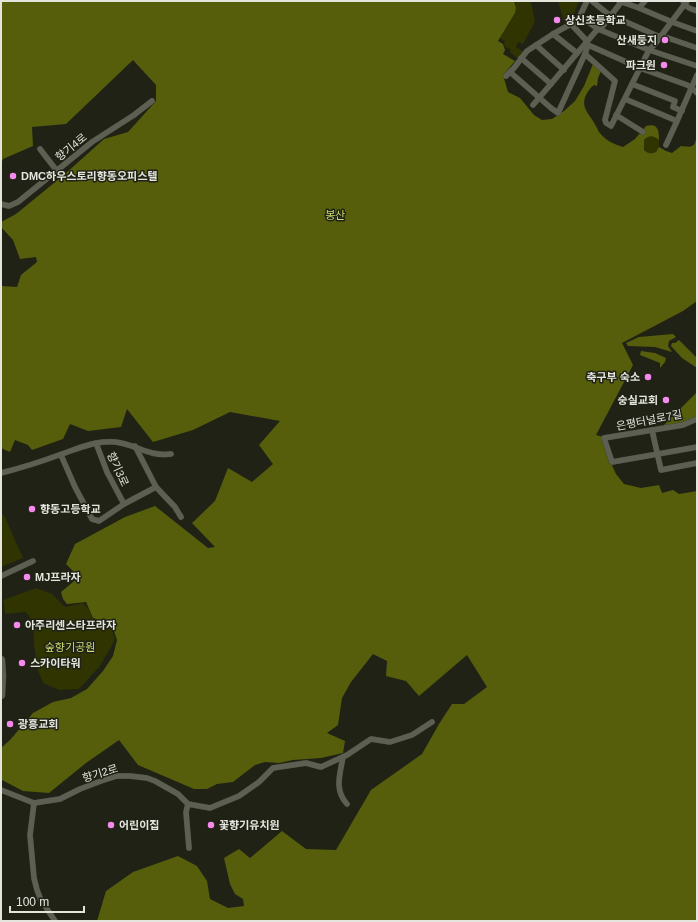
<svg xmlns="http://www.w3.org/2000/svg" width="698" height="922" viewBox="0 0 698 922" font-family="Helvetica,'Noto Sans KR',sans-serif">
<rect width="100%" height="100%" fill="#202216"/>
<g fill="#2f3400">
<polygon points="515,1 531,1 535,22 523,44 518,42 516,47 524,52 518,59 510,52 510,49 505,47 504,43 505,41 500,38 515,13 516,8"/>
<polygon points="558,1 579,1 572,19 564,22"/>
<path d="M650 135 655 136 659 140V147L656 152C645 155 643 151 644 140Z"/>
<polygon points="4,515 23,558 1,567 1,516"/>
<polygon points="36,588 52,594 65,607 83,603 89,610 92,618 98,623 112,628 115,640 100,666 79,689 59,690 43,683 37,668 34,645 33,622 26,612 5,614 3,600"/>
</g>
<g fill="#565e0b">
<path d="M1 1H514L516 8 515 13 498 41 503 44 505 50 503 54 515 61 503 75 508 92 520 98 534 115 542 120 552 119 564 111 575 101 584 86 593 64 601 71 598 78 597 86 594 85C590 88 588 91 586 95 581 106 587 112 593 121 595 124 597 128 599 132 605 140 613 144 623 147L635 139 646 126C658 123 659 130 659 140 653 135 649 135 644 140V150C648 154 651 154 656 152L659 147 666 151 672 153 681 146C695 148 695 146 697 133V301L683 311 622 343 633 365 596 435 603 437 610 461 616 474 624 484 641 488 659 485 662 493 673 490 679 494 697 491V921H97L106 891 133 872 178 856 197 866 207 881 210 899 228 908 244 906 243 899 235 894 230 884 224 858 239 849 250 858 282 831 306 849 336 850 371 790 422 754 439 724 452 704H464L487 687 467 655 419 696 406 681 386 676 387 661 373 654 351 682 342 698 338 725 327 733 345 741 343 753 321 758 293 760 279 763 265 762 255 765 233 782 217 784 207 789H194L138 765 119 740 86 763 49 793 23 791 2 780 1 748 10 740 33 713 53 702 71 698 87 689 103 671 113 656 117 640 112 625 93 618 86 602 67 604 63 599 61 592 79 577 66 564 75 544 125 517 155 506 208 548 215 547 192 523 215 501 228 468 252 482 273 464 259 445 280 421 230 412 193 430 153 442 127 409 121 427 88 431 70 424 63 439 32 450 28 445 15 440 10 452 1 448V286L17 287 21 275 37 262 36 257 20 259 13 240 1 227V222L16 214 65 174 104 139 128 132 156 101V85L133 60 66 124 32 127 33 146 3 159 1 164Z"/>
<polygon points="673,334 676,337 669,341 668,346 672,352 655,347 628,346 626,343 639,337"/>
<polygon points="679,340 697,358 697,368 682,358 671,346 672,343 675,343"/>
<polygon points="641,351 655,353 666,358 665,362 660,368 660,363 640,355"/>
<polygon points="697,392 697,417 681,424 662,427"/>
</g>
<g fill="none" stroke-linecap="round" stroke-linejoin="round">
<defs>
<g id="street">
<polyline points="592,1 608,14 660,37 668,38 697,48"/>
<polyline points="619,1 639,8 672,22 697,31"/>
<path d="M683 1C686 8 691 9 697 11"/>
<polyline points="639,8 645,1"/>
<polyline points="580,16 598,29 649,50 697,66"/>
<polyline points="553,34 577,53"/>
<polyline points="536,45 564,70"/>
<polyline points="588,45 640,68 687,85 692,88 697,93"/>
<polyline points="585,54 615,81 605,120 606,123 611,126 649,50 655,44 687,1"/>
<polyline points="521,58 551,84"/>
<polyline points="510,72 551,108 558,113 585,54 588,45 585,39 571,24"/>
<polyline points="506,76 514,68 527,51 553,34 578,20 587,1"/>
<polyline points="632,84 675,101 673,107 682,111"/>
<polyline points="625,99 677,121"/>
<polyline points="533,105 596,31 602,27 622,1"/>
<polyline points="616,115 643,132"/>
<polyline points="666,145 677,121 697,75"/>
<polyline points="40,149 57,171"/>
<polyline points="1,204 9,206 18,202 92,142 134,115 152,101"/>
<polyline points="697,419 683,425 604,438 612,462 658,454 697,447"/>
<polyline points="652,430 661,470 697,463"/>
<polyline points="96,443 107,472 124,504"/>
<polyline points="61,455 75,487 92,519 99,521 124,504 156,487 135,446"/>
<path d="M1 473C21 468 40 462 59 455 77 449 96 440 115 442 136 444 148 457 171 454"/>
<polyline points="156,487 175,507 181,517"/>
<polyline points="1,576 33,561"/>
<path d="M343 757C340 774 334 790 347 804"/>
<polyline points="1,790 34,803 60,799 80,789 101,781 117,776 130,776 147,778 155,781 178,794 188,804 210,808 239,796 259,782 273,768 306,763 321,767 347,755 371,739 390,742 412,735 432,722"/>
<polyline points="34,803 30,835 34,878 37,890 41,900 55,921"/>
<polyline points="188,804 186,812 189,848"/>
</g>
<polyline id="secondary" points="1,660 2,676 1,695"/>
</defs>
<use href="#street" stroke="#3a3c33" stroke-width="6"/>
<use href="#secondary" stroke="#3a3c33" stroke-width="9"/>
<use href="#street" stroke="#5c5f51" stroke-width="5.5"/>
<use href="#secondary" stroke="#5c5f51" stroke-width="8"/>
</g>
<g fill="#f689ed" stroke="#202216" stroke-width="1.5">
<circle cx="557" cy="20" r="4"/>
<circle cx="665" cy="40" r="4"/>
<circle cx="664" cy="65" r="4"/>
<circle cx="13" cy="176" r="4"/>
<circle cx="648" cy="377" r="4"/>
<circle cx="666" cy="400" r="4"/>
<circle cx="32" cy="509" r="4"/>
<circle cx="27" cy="577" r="4"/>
<circle cx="17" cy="625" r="4"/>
<circle cx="22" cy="663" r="4"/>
<circle cx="10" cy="724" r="4"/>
<circle cx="111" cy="825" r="4"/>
<circle cx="211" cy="825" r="4"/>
</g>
<g text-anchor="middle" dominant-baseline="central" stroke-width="3" stroke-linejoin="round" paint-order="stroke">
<g font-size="11" font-weight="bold" fill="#e4e5dd" stroke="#202216" text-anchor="start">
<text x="565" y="20">상신초등학교</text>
<text x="657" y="40" text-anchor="end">산새둥지</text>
<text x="656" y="65" text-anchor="end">파크원</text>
<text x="21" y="176">DMC하우스토리향동오피스텔</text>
<text x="640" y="377" text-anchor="end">축구부 숙소</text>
<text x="658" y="400" text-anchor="end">숭실교회</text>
<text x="40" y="509">향동고등학교</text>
<text x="35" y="577">MJ프라자</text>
<text x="25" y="625">아주리센스타프라자</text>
<text x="30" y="663">스카이타워</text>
<text x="18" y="724">광흥교회</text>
<text x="119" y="825">어린이집</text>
<text x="219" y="825">꽃향기유치원</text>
</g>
<g font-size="11" fill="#e4e5dd" stroke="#202216">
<text transform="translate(71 147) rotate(-39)">향기4로</text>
<text transform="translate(649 420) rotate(-11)">은평터널로7길</text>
<text transform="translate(118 469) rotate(65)">향기3로</text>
<text transform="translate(100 773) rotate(-17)">향기2로</text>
</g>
<g font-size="11" fill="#ccdb73" stroke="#202216">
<text x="335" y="215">봉산</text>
<text x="70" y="647">숲향기공원</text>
</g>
</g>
<rect width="698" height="922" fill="none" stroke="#e4e5dd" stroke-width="4"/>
<path d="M10 906v6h74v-6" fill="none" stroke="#e4e5dd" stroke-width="2"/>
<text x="16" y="906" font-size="12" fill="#e4e5dd" stroke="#202216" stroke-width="3" paint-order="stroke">100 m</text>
</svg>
